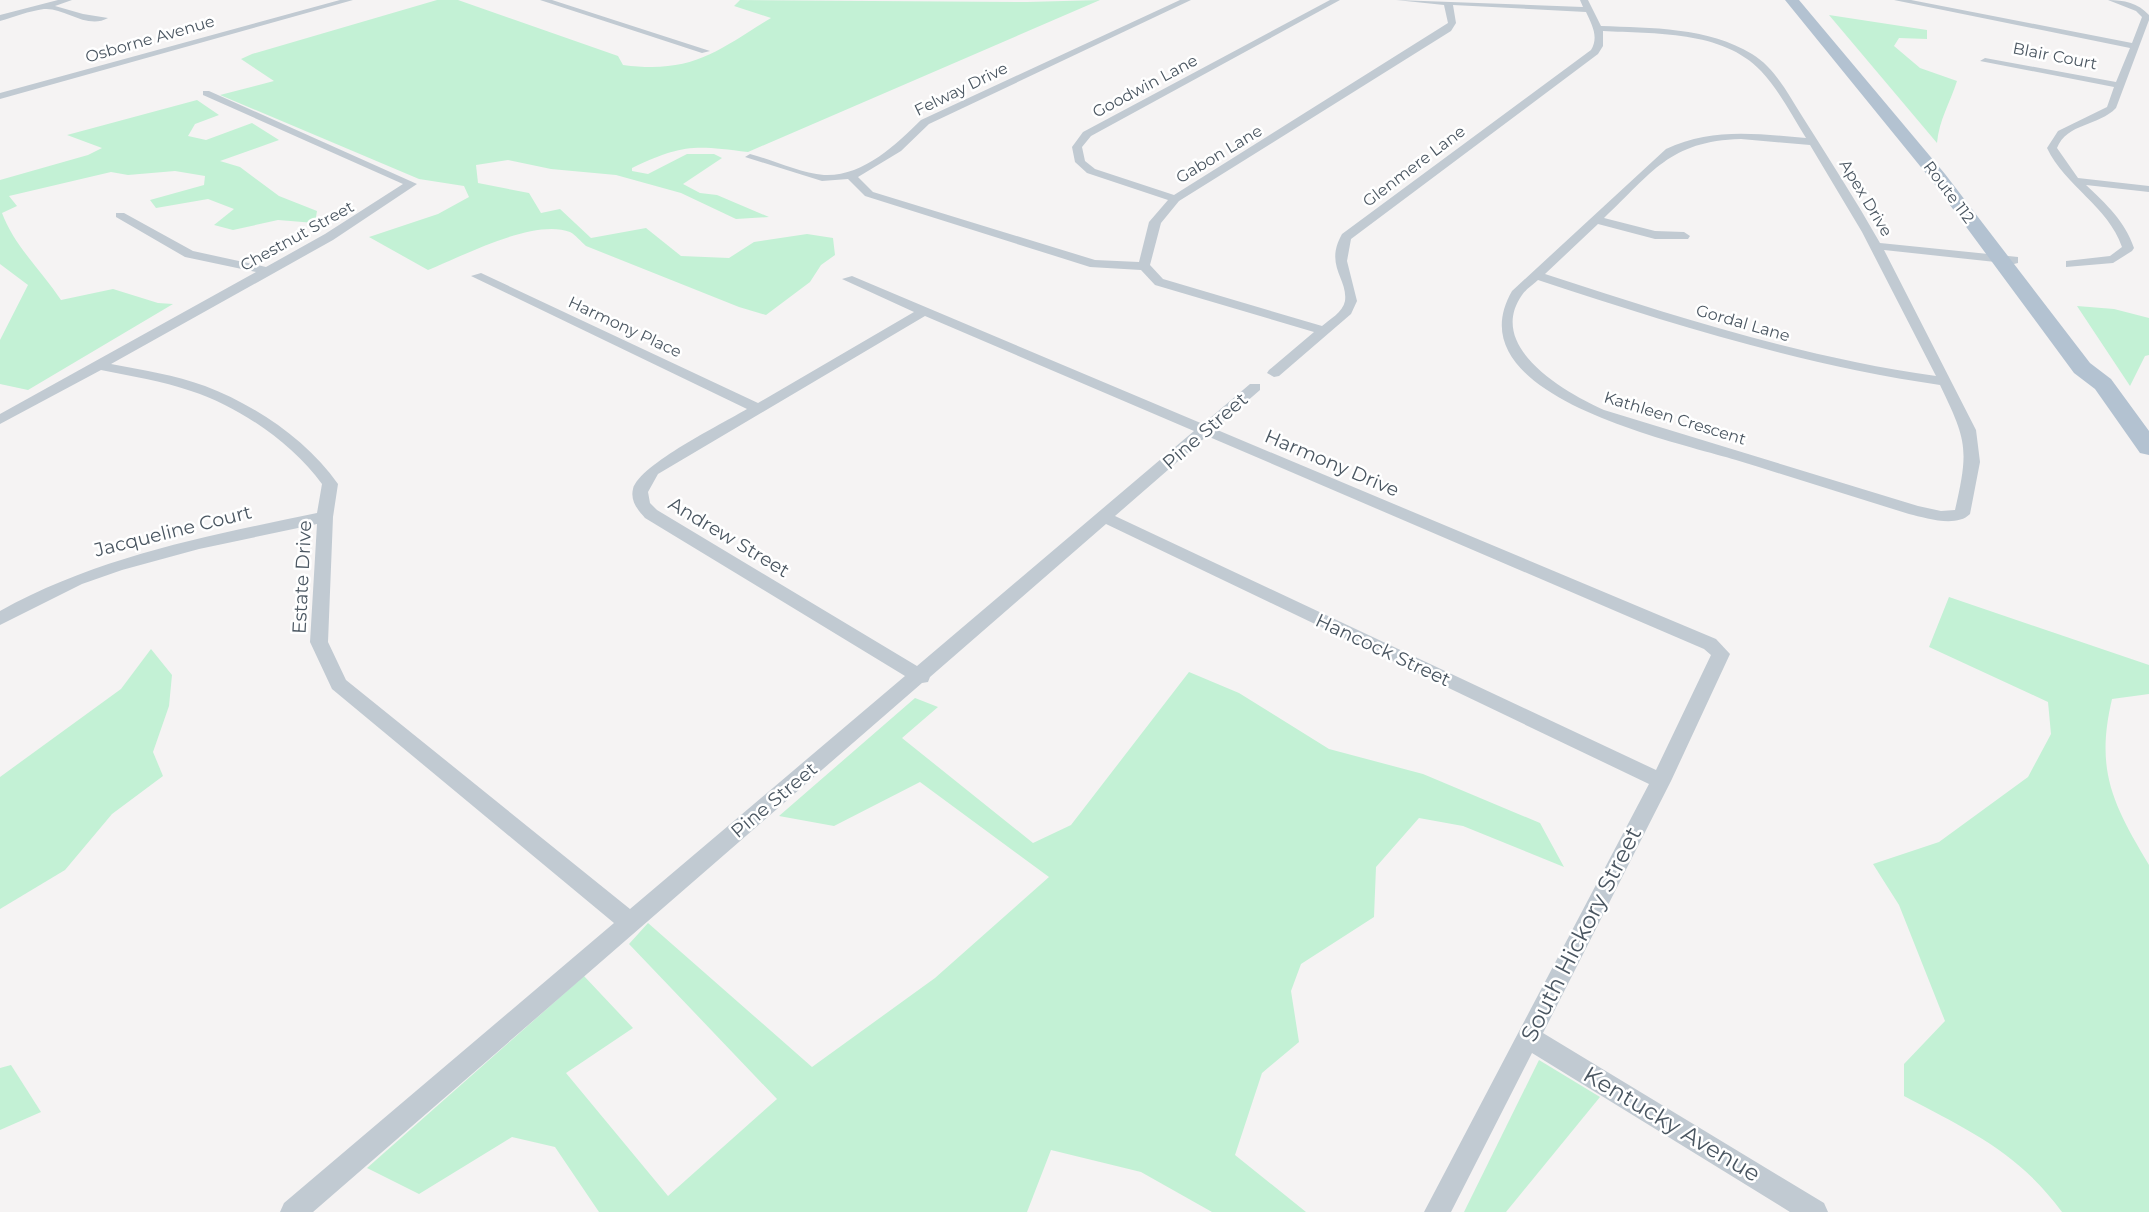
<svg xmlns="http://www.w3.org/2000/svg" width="2149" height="1212" viewBox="0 0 2149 1212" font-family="Montserrat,sans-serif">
<rect width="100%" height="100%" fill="#f5f3f3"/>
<g fill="#c3f1d5">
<path d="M437 0H458L618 56 623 65C692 74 716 52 771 18L734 6 740 0 1027 2 1100 0 748 152C694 145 682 144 632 168V171L648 174 687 154H714L722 158 683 184 700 193 717 195 769 217 736 219 681 193 616 175 551 169 508 160 476 165 478 183 529 193 541 213 560 209 591 238 646 228 681 256 729 258 754 242 807 234 833 238 835 255 821 265 810 282 766 315 739 307 586 246C581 242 576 235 570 232 534 218 463 256 428 270L369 237 438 214 469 197 464 186 419 179 220 95 274 81 241 59 252 54Z"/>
<path d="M1829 15 1927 30V39L1899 38 1894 46 1920 68 1957 81C1950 103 1939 120 1937 143Z"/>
<path d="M197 100 219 115 195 124 188 136 206 140 252 123 279 140 220 161 240 167 279 196 317 211 315 223 278 220 233 230 214 225 234 209 208 199 156 208 150 200 204 185 205 176 175 171 128 175 111 172 9 196 17 206 2 213C15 247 41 270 61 300L113 289 158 303 173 304 28 390 0 384V340L28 285 0 264V180L88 155 102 148 67 135Z"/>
<polygon points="2077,306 2114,309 2149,318 2149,355 2145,356 2130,386"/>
<path d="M1949 597 2149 665V694L2112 699C2095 771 2113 804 2149 865V1212H2062C2018 1152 1968 1130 1904 1096V1064L1945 1021 1899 905 1873 864 1939 842 2028 777 2051 734 2048 702 1929 647Z"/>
<polygon points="151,649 172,675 169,706 153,752 163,776 112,814 65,870 0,909 0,777 121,689"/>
<polygon points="1189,672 1239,693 1329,749 1423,774 1540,823 1564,867 1463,826 1419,818 1376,867 1374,917 1301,964 1291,991 1299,1042 1262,1073 1235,1155 1306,1212 1212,1212 1141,1172 1051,1150 1027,1212 599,1212 555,1147 512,1137 419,1194 367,1168 584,976 633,1028 566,1073 668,1196 777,1099 629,944 648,923 812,1067 935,978 1049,877 920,782 834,826 779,816 915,698 938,707 902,738 1033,843 1071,825"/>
<polygon points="1539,1060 1600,1097 1506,1212 1464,1212"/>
<polygon points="11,1065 41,1112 0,1130 0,1068"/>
</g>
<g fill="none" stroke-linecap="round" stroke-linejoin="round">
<g fill="#c1cad2" fill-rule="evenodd">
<path d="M58 0H72L55 6 83 14 108 18C87 30 64 7 44 9 29 11 14 17 0 21V15Z"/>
<polygon points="340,0 353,0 0,99 0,93"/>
<polygon points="540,0 552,0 710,51 702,53"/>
<path d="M1180 0H1191L929 124 901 151 858 177 873 192 1095 260 1139 262 1149 222 1168 200 1087 173 1075 162 1072 147 1083 132 1330 0H1340L1091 136 1082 147 1085 161 1095 169 1174 195 1448 23 1444 5 1396 0 1583 7 1580 0H1588L1601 26C1651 28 1708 27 1752 54 1775 68 1788 94 1802 116 1828 157 1855 199 1880 243L2018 257V263L2014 264 1884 250 1976 430 1980 462 1970 514C1956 528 1926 518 1909 514 1851 496 1794 478 1736 460 1673 441 1452 395 1512 291L1666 149C1712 127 1758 134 1806 138 1792 116 1779 90 1761 71 1723 30 1653 34 1603 31V46L1598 54 1351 239 1347 261 1357 301 1351 314 1279 376 1274 377 1267 373 1269 370 1314 332 1155 285 1141 270 1090 267 865 196 848 179 822 181 745 157 750 154C773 160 800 173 824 175 862 177 896 145 921 120ZM1453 5 1586 12C1592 25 1599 37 1591 50L1342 234C1324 266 1348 278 1345 301 1343 312 1329 320 1322 326L1163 279 1150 265 1161 223 1179 201 1451 31 1456 23ZM1741 139 1810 145 1862 232 1936 376C1801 357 1674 316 1545 274L1598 224 1655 239H1688L1690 236 1684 232 1655 231 1604 218C1652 173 1669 141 1741 139ZM1538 280C1671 324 1802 365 1940 385 1967 441 1969 449 1955 510L1941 511 1918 506 1604 410C1567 393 1485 348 1522 295 1526 289 1533 285 1538 280Z"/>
<path d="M1894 0H1911L2132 43 2142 17 2136 11 2108 0C2124 0 2138 3 2149 15V20L2116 108C2099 126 2067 123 2057 148L2078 178 2149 186V192L2086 185C2106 204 2125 221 2134 248L2132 251 2113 263 2066 267V261L2110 256 2122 247C2108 206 2065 186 2047 148L2058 131 2107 107 2114 87 1980 61 1985 58 2116 82 2130 48Z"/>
<path d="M203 91H209L417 184 333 240 111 364C143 370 175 375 205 386 255 405 307 440 338 484L333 517 328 642 346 680 630 909 905 676 645 518C638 510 630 501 633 489 640 464 722 424 747 409L471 276 481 273 758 403 914 312 842 279 852 276 1203 424 1250 384H1260V390L1215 429 1716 639 1730 654 1671 781 1543 1033 1824 1203 1828 1212H1790L1532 1053 1451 1212H1424L1649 784 1106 524 930 677 928 682 922 683 313 1212H280L284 1203 614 923 332 689 310 642 317 524 199 549 122 570 82 584 0 625V611C99 556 208 536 317 513L322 484C292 443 240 407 191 391 162 381 131 376 101 370L0 424V414L256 272 185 257 116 217V213H124L193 251 266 267 325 234 403 184 203 95ZM925 316 1194 431 917 666 657 510 650 503 648 492 658 474ZM1207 436 1704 649 1711 655 1656 770 1115 516Z"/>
</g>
<polygon fill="#b3c2d1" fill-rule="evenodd" points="1785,0 1799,0 1945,174 2090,363 2111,379 2149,431 2149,455 2140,453 2095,389 2074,373 1933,182"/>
</g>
<g text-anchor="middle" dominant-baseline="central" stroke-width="5" stroke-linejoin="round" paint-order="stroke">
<g font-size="16" fill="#4a5661" stroke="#fff">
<text transform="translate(150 39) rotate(-16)">Osborne Avenue</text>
<text transform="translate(2055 56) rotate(11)">Blair Court</text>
<text transform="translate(1145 86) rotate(-28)">Goodwin Lane</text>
<text transform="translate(961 89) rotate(-26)">Felway Drive</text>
<text transform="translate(1219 154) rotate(-31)">Gabon Lane</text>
<text transform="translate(1414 166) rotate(-37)">Glenmere Lane</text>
<text transform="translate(1949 192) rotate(53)">Route 112</text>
<text transform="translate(1866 198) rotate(59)">Apex Drive</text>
<text transform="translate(297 236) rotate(-29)">Chestnut Street</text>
<text transform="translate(1743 323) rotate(16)">Gordal Lane</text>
<text transform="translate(625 327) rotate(25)">Harmony Place</text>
<text transform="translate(1675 418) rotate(17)">Kathleen Crescent</text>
</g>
<g font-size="19" fill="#4a5661" stroke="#fff">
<text transform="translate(1205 431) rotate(-41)">Pine Street</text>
<text transform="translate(1332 463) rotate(23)">Harmony Drive</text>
<text transform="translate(173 531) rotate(-14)">Jacqueline Court</text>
<text transform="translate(729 537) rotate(31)">Andrew Street</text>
<text transform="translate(302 577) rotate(-87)">Estate Drive</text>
<text transform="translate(1383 650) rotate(25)">Hancock Street</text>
<text transform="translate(774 800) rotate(-40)">Pine Street</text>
</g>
<g font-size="23" fill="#4a5661" stroke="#fff">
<text transform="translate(1581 934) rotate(-63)">South Hickory Street</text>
<text transform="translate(1672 1124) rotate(31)">Kentucky Avenue</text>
</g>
</g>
</svg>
